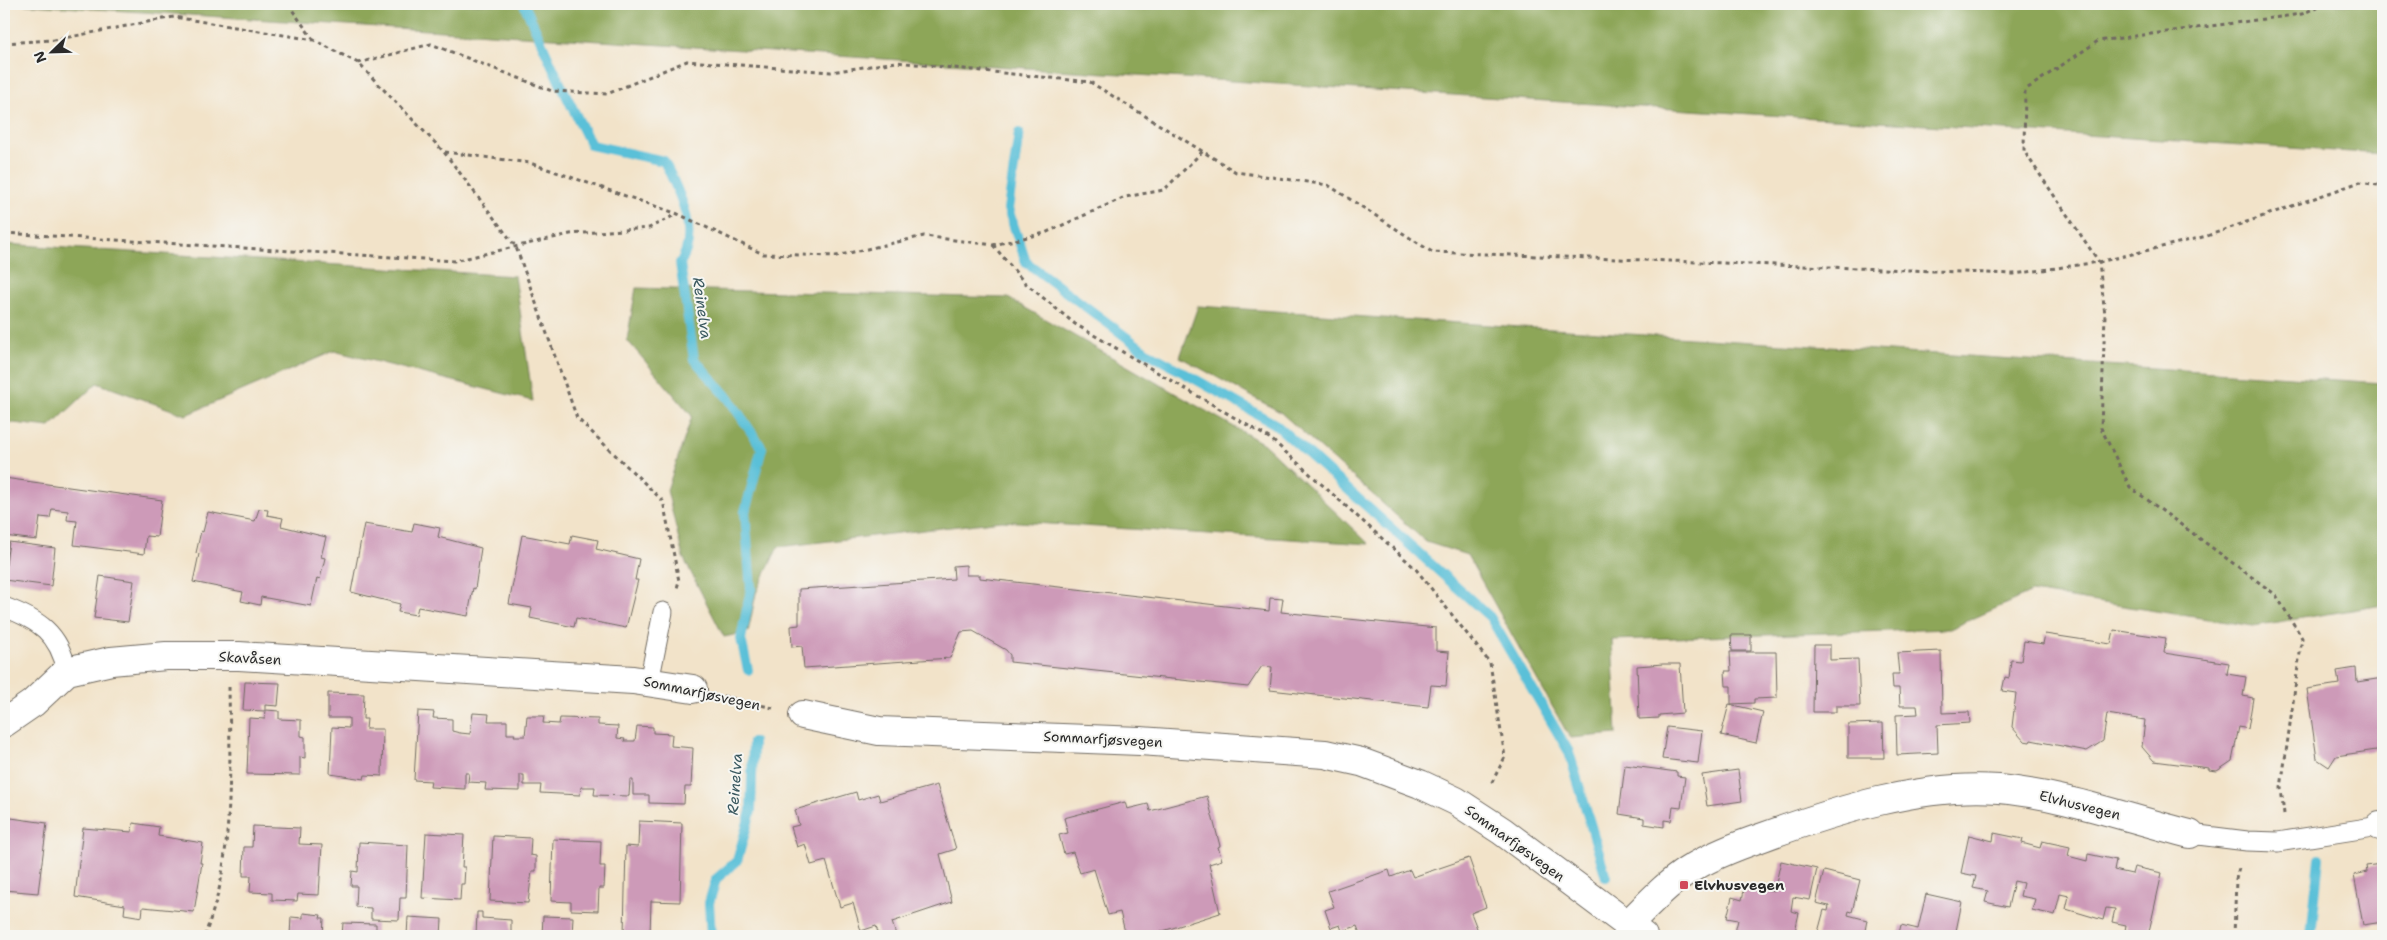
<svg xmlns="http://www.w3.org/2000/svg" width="2387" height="940" viewBox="0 0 2387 940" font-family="'Shantell Sans',sans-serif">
<rect width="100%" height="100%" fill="#f6f6f2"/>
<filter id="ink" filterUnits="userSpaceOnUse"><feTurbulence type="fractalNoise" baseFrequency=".02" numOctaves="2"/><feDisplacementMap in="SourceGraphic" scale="10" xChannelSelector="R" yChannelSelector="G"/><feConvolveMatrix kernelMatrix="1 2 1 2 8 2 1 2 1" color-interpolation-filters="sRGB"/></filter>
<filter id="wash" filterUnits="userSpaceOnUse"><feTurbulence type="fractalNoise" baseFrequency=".0096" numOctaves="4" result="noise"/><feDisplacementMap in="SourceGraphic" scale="20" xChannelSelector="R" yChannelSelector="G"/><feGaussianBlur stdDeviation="1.12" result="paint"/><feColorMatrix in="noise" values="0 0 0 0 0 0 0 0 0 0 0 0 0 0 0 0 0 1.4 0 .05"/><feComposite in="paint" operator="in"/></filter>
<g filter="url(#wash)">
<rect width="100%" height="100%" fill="#f2e3c9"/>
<g fill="#8da659" stroke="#5c6842">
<polygon points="16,4 2383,4 2383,154"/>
<polygon points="4,244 515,276 533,401 334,351 186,415 97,383 50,427 4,422"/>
<polygon points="636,288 1008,298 1264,444 1369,544 1002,521 778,547 756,593 748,632 724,637 683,557 667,490 692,416 627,340"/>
<polygon points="1198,306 2383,383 2383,605 2253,626 2032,592 1950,629 1612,640 1617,734 1570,738 1467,555 1426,542 1280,412 1180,357"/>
</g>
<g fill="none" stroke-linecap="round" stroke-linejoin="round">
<g stroke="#5ac0d8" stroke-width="10">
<path d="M524 4 560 83 591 145 664 161C678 190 701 232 680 263L694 359 729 399 762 448 745 512 751 589 741 639 748 670"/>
<polyline points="1019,133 1008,209 1026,262 1145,351 1275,424 1490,617 1569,752 1606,877"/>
<polyline points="711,936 709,903 716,879 737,861 751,811 753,742"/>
<polyline points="2311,936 2319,858"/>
</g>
</g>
<g id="blocks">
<g fill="#cd9ab8">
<polygon points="4,478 162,500 157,537 146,536 144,554 74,545 77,521 67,520 68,511 52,509 50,518 40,517 37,540 4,536"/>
<polygon points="259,509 268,510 267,515 283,518 281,526 326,537 321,557 325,558 320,579 317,578 311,606 261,597 260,605 241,601 243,592 193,582 199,554 196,553 201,531 203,532 208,512 255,521"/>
<polygon points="414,523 440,528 438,537 481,548 475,589 473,588 468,616 418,607 416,615 398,612 400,604 351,592 364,524 412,532"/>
<polygon points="522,535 570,544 572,535 598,540 596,549 639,559 635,580 638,580 626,628 576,618 574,627 530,618 532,608 509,604"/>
<polygon points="9,542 55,548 51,586 4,580"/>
<polygon points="966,565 966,575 980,575 980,578 1269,611 1270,598 1283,599 1281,612 1436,628 1436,651 1449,652 1446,686 1431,685 1428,707 1270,690 1272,667 1262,666 1248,687 1010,662 1010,655 1006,650 973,631 961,632 950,658 804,668 802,646 792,647 791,626 799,625 799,589 954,579 953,566"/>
<polygon points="100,576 134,581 128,622 94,618"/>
<polygon points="2114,630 2166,638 2164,653 2229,663 2227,674 2246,677 2243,696 2253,698 2248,729 2239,727 2232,761 2217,771 2209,770 2209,768 2154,761 2142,747 2145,720 2107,714 2103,741 2087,751 2031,740 2030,742 2024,741 2012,727 2016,693 2002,691 2005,677 2009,678 2011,660 2021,661 2024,641 2043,644 2045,634 2111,644"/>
<polygon points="1731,635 1751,635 1751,651 1732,651"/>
<polygon points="1814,645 1830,645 1830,660 1858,659 1860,706 1836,706 1836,712 1813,712"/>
<polygon points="1941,651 1942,713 1969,712 1970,723 1937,725 1938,753 1897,755 1896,715 1918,714 1917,706 1900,706 1899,688 1893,688 1892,674 1899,674 1897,653"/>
<polygon points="1730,652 1776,652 1777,698 1754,699 1754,703 1731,704 1731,686 1726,686 1725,671 1731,671"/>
<polygon points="1663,664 1680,664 1683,713 1659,715 1659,718 1639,719 1637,666"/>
<polygon points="2356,668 2357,682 2383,678 2383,749 2336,756 2329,767 2317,759 2307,689 2339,684 2337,671"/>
<polygon points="245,682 280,683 278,706 265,705 265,711 243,710"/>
<polygon points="328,693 364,694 363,719 367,719 366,729 383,729 382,776 365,775 364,779 330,774 332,727 349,728 349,718 328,718"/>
<polygon points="1729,704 1763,712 1756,743 1721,735"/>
<polygon points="266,710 279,711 279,719 301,720 301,736 305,737 305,758 300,757 300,775 247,774 249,718 265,719"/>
<polygon points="418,711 434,712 433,718 452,719 452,731 460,733 470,734 473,713 489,714 488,721 507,721 507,734 515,734 514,736 525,736 527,716 544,716 543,723 559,724 560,718 598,719 598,725 618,726 617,738 625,739 624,741 635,741 637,726 653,727 653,733 672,734 671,746 693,748 691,787 685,787 684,804 649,803 649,795 633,795 633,780 630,780 629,796 594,795 595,787 581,787 580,795 540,793 541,785 524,785 524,775 520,775 520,791 485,790 486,783 468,782 469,773 465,773 465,789 430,787 431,781 414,780"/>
<polygon points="1883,723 1884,758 1848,758 1848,724"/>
<polygon points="1667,727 1702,731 1698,763 1662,759"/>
<polygon points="1625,765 1677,772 1677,776 1685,777 1681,808 1673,807 1671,821 1664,820 1664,827 1644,824 1644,818 1619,814"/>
<polygon points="1738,770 1742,801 1707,806 1702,775"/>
<polygon points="937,785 956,849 940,854 952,902 892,922 896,935 879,936 876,926 861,931 853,903 840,907 826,861 811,865 805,844 797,847 791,827 799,825 795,810 856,792 858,800 878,794 880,801"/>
<polygon points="1207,796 1220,846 1218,847 1222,860 1209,864 1220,913 1160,932 1161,936 1126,936 1120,912 1108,915 1094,869 1080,873 1073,852 1064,854 1059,835 1068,833 1064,818 1125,802 1127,809 1148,804 1150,811"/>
<polygon points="4,817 47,823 38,893 4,890"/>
<polygon points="639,821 682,823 680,902 651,901 650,935 624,934 626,846 638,847"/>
<polygon points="133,823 159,827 158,836 203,843 200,863 202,863 194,912 143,907 142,917 124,914 125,905 75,897 83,828 132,832"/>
<polygon points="253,826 300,828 299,844 322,845 319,895 298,894 297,901 272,900 272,893 250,892 251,876 243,876 244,847 252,847"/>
<polygon points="426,833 464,835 462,867 465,867 464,884 461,884 460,900 422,898"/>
<polygon points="1994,833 2023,839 2022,843 2040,848 2042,841 2070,847 2068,856 2087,861 2088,854 2116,860 2114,870 2132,874 2134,867 2162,873 2148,936 2124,936 2126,925 2112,922 2115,909 2106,908 2103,920 2066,909 2069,896 2060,894 2055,915 2032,910 2035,899 2020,896 2023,883 2014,881 2008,907 1985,902 1988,891 1973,888 1976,876 1961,873 1969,835 1993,841"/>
<polygon points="493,836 531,838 530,855 536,856 536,871 532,871 528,903 490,901"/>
<polygon points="553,839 601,841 600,866 605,866 604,888 599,888 598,911 571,910 571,902 551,901"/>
<polygon points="359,842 408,845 406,898 400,898 399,920 371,919 371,908 356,907 357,886 351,886 352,871 358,872"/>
<polygon points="1469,858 1486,907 1471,913 1480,936 1361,936 1357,926 1342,931 1340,925 1331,928 1325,910 1334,907 1328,891 1389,870 1391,877 1410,870 1413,877"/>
<polygon points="1781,861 1817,869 1810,900 1793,897 1791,911 1799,913 1794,936 1734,936 1738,920 1727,918 1732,897 1742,900 1745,885 1774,891"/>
<polygon points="2381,864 2383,870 2383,922 2363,925 2354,875 2367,872 2366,866"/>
<polygon points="1824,871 1860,880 1852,912 1849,911 1848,915 1867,920 1864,936 1817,936 1824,910 1828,911 1829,906 1816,903"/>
<polygon points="1926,894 1962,902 1955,936 1935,936 1919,933 1918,936 1894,936 1895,932 1899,933 1901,925 1918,929"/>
<polygon points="477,912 482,912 482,918 511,920 511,936 476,936"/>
<polygon points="303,913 321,915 320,918 324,918 323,936 290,936 291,917 303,918"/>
<polygon points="543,916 573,917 572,936 542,936"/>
<polygon points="408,917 442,919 441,936 407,936"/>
<polygon points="343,923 376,924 376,936 342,936"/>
<polygon points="2383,931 2383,936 2351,936 2351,935"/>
</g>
</g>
</g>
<g filter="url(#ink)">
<use href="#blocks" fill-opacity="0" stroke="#716b62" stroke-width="1"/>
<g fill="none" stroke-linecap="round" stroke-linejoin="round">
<defs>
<g id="lane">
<path d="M4 607C39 620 59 633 67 671"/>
<polyline points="649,682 663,612"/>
<polyline points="2190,834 2247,841 2278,842 2380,826"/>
</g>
<g id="street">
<polyline points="803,715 879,731 1140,741 1325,754 1361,762 1420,784 1456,801 1502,831 1643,936"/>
<polyline points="4,723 33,703 67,671 111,661 166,656 239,656 633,680 693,689"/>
<polyline points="2380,826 2383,826"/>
<path d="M1628 924C1647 906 1665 885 1687 871 1710 856 1737 846 1763 837 1834 811 1922 783 1999 789 2065 795 2126 818 2190 834"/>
</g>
</defs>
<use href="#lane" stroke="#716b62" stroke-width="21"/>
<use href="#street" stroke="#716b62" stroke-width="30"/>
<g stroke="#716b62" stroke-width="3" stroke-dasharray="4 4" stroke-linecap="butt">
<polyline points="288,4 313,39"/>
<polyline points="4,43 54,40 174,17 314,40 358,63 444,152 516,247 577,418 663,501 679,581 677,588"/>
<polyline points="358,63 431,44 552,91 607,94 687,61 831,72 896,62 1090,82 1236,172 1328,185 1432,252 2014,274 2099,262 2207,236 2360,182 2383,186"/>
<polyline points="445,152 530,163 678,214 763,254 836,256 924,236 993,245 1045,233 1125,197 1164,190 1203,151"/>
<polyline points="4,233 454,261 570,234 649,228 677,214"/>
<polyline points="993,245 1024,282 1075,324 1271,439 1415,568 1490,663 1505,757 1490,786"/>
<polyline points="723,696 773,708"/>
<polyline points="2284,814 2281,788 2302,638 2276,595 2130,487 2101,428 2105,315 2099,262 2024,151 2025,90 2098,41 2302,14 2324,4"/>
<path d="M205 936C211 916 219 895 222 874 232 812 230 748 229 687"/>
<polyline points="2234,936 2236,879 2239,868"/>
</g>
<use href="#lane" stroke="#fff" stroke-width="19"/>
<use href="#street" stroke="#fff" stroke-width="28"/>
</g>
</g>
<rect fill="#d1495b" stroke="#f6f6f2" stroke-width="2" x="1679" y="880" width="10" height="10" rx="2.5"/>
<g text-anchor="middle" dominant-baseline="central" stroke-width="4" stroke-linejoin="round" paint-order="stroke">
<g font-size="14" fill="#2b2b2b" stroke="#f6f6f2">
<text transform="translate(250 658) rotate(3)">Skavåsen</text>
<text transform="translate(702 693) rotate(12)">Sommarfjøsvegen</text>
<text transform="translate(1103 739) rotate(3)">Sommarfjøsvegen</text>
<text transform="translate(2080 805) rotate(14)">Elvhusvegen</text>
<text transform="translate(1515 843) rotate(36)">Sommarfjøsvegen</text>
</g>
<g font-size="14" font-weight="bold" fill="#2b2b2b" stroke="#f6f6f2" text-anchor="start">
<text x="1694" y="885">Elvhusvegen</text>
</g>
<g font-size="15" font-style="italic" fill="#39585f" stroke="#f6f6f2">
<text transform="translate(702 308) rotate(82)">Reinelva</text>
<text transform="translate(735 784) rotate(-86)">Reinelva</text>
</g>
</g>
<rect width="2387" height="940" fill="none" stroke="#f6f6f2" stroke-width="20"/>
<g transform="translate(52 52) rotate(247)" stroke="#f6f6f2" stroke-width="4" paint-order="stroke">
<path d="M0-4L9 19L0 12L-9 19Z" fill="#2b2b2b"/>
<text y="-8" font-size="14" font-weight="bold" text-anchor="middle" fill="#2b2b2b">N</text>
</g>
</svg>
